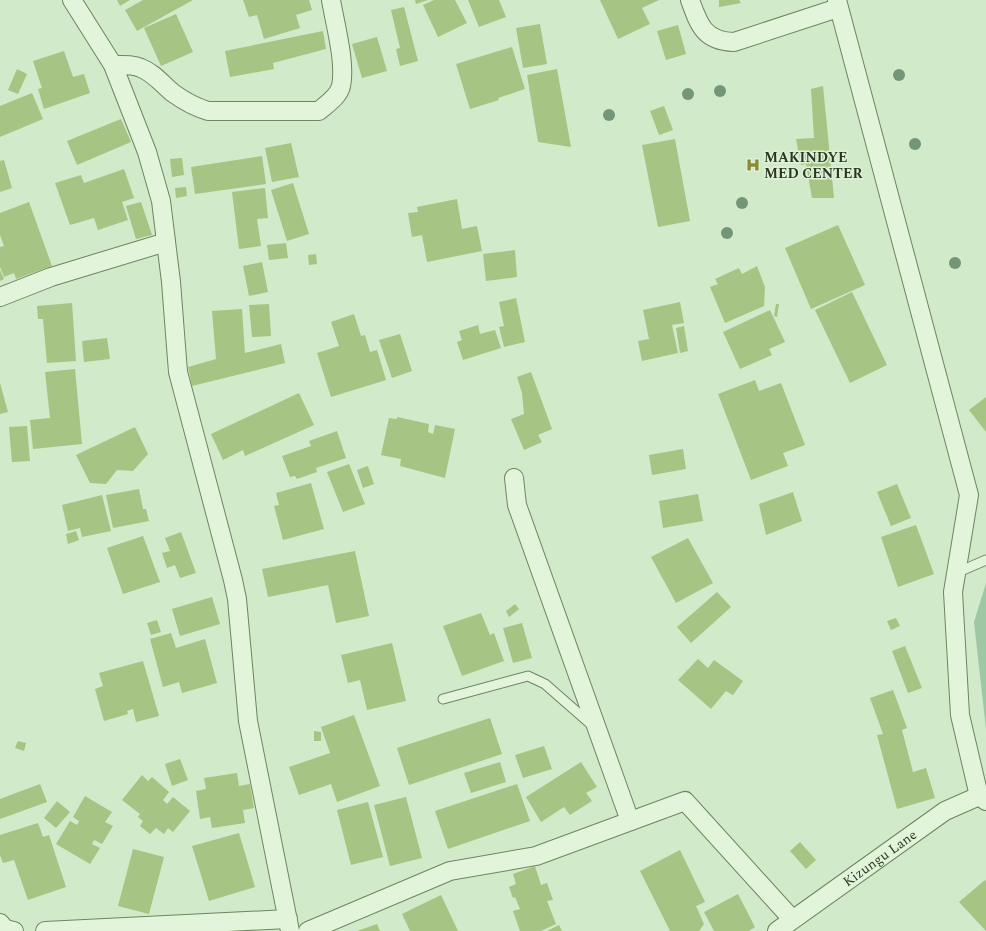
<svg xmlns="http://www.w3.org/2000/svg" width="986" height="931" viewBox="0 0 986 931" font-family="Spectral,serif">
<rect width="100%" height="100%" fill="#d1eac9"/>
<polygon fill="#9ec7a4" points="986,583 986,729 974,622"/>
<g fill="#a6c483">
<polygon points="117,0 130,0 120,6"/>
<polygon points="143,0 193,0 137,31 125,10"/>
<polygon points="243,0 309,0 312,10 296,15 300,28 264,39 257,15 249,17"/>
<polygon points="415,0 428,0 416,4"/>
<polygon points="434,0 455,0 467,23 438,37 423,5"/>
<polygon points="468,0 499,0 506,17 479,27"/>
<polygon points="600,0 659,0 642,8 650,24 618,39"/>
<polygon points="719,0 739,0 741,3 719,7"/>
<polygon points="404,7 418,61 400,66 396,49 400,48 391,10"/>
<polygon points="176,14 193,52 161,66 144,28"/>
<polygon points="540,24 547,64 523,68 516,28"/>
<polygon points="678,25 686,54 666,60 657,31"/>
<polygon points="323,31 326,49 273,63 274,69 230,77 225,51"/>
<polygon points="377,37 387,71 362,78 352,44"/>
<polygon points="512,47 525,89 498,98 499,100 470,109 456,64"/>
<polygon points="64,51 73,77 84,74 90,93 44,109 38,89 42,88 33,61"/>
<polygon points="17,69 27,74 18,94 8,90"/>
<polygon points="557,69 571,147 538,142 527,75"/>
<polygon points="823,86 834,198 812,198 806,164 801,165 796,139 814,138 811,89"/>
<polygon points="32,93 43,119 0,137 0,106"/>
<polygon points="664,106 673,130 659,135 650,111"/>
<polygon points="121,119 131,142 77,165 67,141"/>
<polygon points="675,139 690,221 658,227 642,145"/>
<polygon points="291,143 299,177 272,182 265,148"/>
<polygon points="262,156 266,184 195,194 191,167"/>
<polygon points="182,158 184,175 172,177 170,159"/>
<polygon points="4,160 12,188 0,192 0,161"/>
<polygon points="124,169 134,198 122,202 128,220 98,230 94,218 70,225 55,183 81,175 84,183"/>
<polygon points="293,183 309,234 287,241 271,190"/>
<polygon points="186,187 187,196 176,198 175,188"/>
<polygon points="265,188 268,218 257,219 261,246 239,249 232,192"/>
<polygon points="457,199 462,229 477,226 482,251 427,262 422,235 412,237 408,213 418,212 417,207"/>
<polygon points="29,202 52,266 16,279 14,273 4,277 0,267 0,247 4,246 0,235 0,213"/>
<polygon points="141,202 152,235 136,239 126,206"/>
<polygon points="838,225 865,285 811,309 785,248"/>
<polygon points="286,243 288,258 269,260 267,245"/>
<polygon points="515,250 517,277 486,281 483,254"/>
<polygon points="316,254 317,264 309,265 308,255"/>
<polygon points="262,262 268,292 249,296 243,266"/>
<polygon points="757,266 765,287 764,306 725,323 710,287 718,284 715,279 739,268 742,274"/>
<polygon points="0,270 4,279 0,281"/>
<polygon points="852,292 887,365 850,383 815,310"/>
<polygon points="516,298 525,342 504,347 499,327 504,326 499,302"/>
<polygon points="680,302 684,323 672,325 678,353 642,361 638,341 649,339 643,310"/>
<polygon points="72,303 76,361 47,363 43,319 38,319 37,306"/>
<polygon points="269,304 271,336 252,337 249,305"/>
<polygon points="776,304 779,304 777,317 774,316"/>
<polygon points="242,309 245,353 281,344 285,363 192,386 188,367 216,359 212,311"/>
<polygon points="770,310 785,342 769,349 772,355 740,369 723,332"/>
<polygon points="354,314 361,336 365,335 370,352 377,350 386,380 331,397 317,353 339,346 331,322"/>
<polygon points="478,325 480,334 495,330 501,348 463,360 457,342 462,340 459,331"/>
<polygon points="684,326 688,351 680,353 676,328"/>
<polygon points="400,334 412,371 392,378 379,340"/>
<polygon points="107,338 110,359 84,362 82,341"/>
<polygon points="75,369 82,444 33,449 30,420 50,418 45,372"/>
<polygon points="531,372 552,429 538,435 542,442 524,450 511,419 524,414 522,393 517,377"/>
<polygon points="755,380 759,391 781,383 805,445 783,453 788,466 751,480 718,394"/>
<polygon points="0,383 8,412 0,414"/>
<polygon points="299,393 314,425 245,456 243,450 223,460 211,434"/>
<polygon points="986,397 986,432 969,410"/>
<polygon points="397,417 429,424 428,432 433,434 435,425 455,429 445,478 400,466 401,459 381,455 389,418 397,419"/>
<polygon points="27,426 30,461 12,462 9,427"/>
<polygon points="135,427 148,454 133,471 117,470 106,484 90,483 76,455"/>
<polygon points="337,431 346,458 316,468 317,472 297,479 295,476 290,477 282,456 311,446 309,441"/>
<polygon points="683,449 686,469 652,475 649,455"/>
<polygon points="349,464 365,504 343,512 327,472"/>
<polygon points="368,466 374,484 363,488 357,470"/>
<polygon points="311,483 324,529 283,540 274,506 279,505 276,493"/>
<polygon points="897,484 911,518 891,526 877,492"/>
<polygon points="139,489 143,509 146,509 149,521 113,528 106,495"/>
<polygon points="793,492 802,521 766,535 759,504"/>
<polygon points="698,494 703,521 663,528 659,501"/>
<polygon points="102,495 111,531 82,537 80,528 68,531 62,505"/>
<polygon points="916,525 934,574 898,587 881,537"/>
<polygon points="76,531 79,540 68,544 66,534"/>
<polygon points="181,532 196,573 180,578 175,565 167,568 162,553 170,551 165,538"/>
<polygon points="143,536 160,582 123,594 107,548"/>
<polygon points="688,538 713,583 676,603 651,557"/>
<polygon points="355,551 369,616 336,623 328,585 268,597 262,569"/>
<polygon points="717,592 731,607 691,643 677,627"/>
<polygon points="212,597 220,624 180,636 172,609"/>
<polygon points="515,604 519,609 509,617 506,611"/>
<polygon points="481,613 490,635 494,633 504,661 462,676 443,626"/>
<polygon points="896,618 900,626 891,630 887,621"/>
<polygon points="157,620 161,632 151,635 147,623"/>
<polygon points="522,623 532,658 513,663 503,628"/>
<polygon points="171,633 176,648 205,639 217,683 182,693 179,682 163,687 150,639"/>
<polygon points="392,643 406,701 367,710 360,680 348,683 341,655"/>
<polygon points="905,646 922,688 908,693 892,651"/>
<polygon points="698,659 708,668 714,660 743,681 733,695 726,691 711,709 678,680"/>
<polygon points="143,661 159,716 136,722 133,709 127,711 128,714 104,721 95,689 103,686 99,673"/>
<polygon points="893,690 907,728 902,730 913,772 926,768 935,798 897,809 877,735 883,734 870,698"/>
<polygon points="354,715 380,786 337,802 331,784 299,795 289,767 330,753 321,727"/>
<polygon points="490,718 502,754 409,785 397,748"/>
<polygon points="314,731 321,732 321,741 314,741"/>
<polygon points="18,741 26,743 24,751 15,748"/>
<polygon points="544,746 552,769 523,778 515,755"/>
<polygon points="180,759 188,780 172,786 165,764"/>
<polygon points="500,762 506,782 471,793 464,773"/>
<polygon points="581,762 597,787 586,793 592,801 570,815 564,807 541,822 526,797"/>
<polygon points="237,773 239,786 250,784 254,808 243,810 245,823 212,828 210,817 200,819 196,791 206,789 204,778"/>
<polygon points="142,775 148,781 152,777 169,792 163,800 167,804 173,797 190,811 173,832 168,828 164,834 156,828 150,834 140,826 143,821 138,817 140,814 122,800"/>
<polygon points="40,784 47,802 0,819 0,799"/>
<polygon points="517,784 530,821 448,849 435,811"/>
<polygon points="85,796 112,812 105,822 113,826 102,844 94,840 92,844 100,848 90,864 56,844 70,821 77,825 79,821 73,817"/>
<polygon points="406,797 422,858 390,866 374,805"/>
<polygon points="57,801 70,812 56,828 44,818"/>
<polygon points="368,802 383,857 351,865 337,810"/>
<polygon points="38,823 43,837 49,835 66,887 28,900 14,860 3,863 0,855 0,835"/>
<polygon points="239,833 255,887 209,901 192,846"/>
<polygon points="800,842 816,860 806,869 790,851"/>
<polygon points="133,849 164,857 149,914 118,906"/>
<polygon points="680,850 705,902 696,906 704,924 699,931 670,931 640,871"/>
<polygon points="535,866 541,885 547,883 553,900 547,901 556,924 541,931 520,931 513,911 520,909 515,897 513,898 509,887 516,884 513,874"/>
<polygon points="985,880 986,881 986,931 959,902"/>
<polygon points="738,894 755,927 749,931 714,931 704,912"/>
<polygon points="441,895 458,931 410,931 402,914"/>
<polygon points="377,924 380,931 357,931"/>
<polygon points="559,925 562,931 547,931"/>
</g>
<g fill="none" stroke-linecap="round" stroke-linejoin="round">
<defs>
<g id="lane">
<polyline points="956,573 986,560"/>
<polyline points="443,699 528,676 545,684 593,726"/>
</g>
<g id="street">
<polyline points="72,0 113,65 147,152 161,201 171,282 178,372 233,580 237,599 248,721 290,931"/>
<path d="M690 0C699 25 704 41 734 42L838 8"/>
<polyline points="837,0 969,495 953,592 960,715 979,796"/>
<path d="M113 65C123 65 132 64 141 68 154 73 162 84 173 93 184 101 195 107 208 111H319C327 104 339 96 341 86 346 63 335 24 331 0"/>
<polyline points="0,297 51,277 166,242"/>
<polyline points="514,478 517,505 630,821"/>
<polyline points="0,923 5,929 14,931"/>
<polyline points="45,931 288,919"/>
<polyline points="308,931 450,871 536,856 685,801 792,919"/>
<path id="s1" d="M777 931 945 811 979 796 986 801"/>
</g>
</defs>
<use href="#lane" stroke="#6f845f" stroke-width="11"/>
<use href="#street" stroke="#6f845f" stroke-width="20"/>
<use href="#lane" stroke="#e2f5db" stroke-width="9"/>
<use href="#street" stroke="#e2f5db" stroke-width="18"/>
</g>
<g fill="#759578">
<circle cx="899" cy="75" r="6"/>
<circle cx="720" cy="91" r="6"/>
<circle cx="688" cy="94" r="6"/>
<circle cx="609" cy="115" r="6"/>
<circle cx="915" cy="144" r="6"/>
<circle cx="742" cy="203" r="6"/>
<circle cx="727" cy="233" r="6"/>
<circle cx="955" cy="263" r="6"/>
</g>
<defs>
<symbol id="hospital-bare" viewBox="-9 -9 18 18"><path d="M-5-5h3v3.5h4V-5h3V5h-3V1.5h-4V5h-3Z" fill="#8a8c36" stroke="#def2d7" stroke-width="2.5" paint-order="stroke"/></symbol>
</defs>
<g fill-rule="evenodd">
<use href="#hospital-bare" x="743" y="155" width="20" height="20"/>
</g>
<g text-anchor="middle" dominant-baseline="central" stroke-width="3" stroke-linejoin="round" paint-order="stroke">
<g font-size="14" font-weight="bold" fill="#2b3621" stroke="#def2d7" text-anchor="start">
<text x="764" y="157">MAKINDYE<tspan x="764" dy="16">MED CENTER</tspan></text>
</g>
<g font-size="14" fill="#2b3621" stroke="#def2d7">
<text stroke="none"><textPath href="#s1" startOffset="126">Kizungu Lane</textPath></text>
</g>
</g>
</svg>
